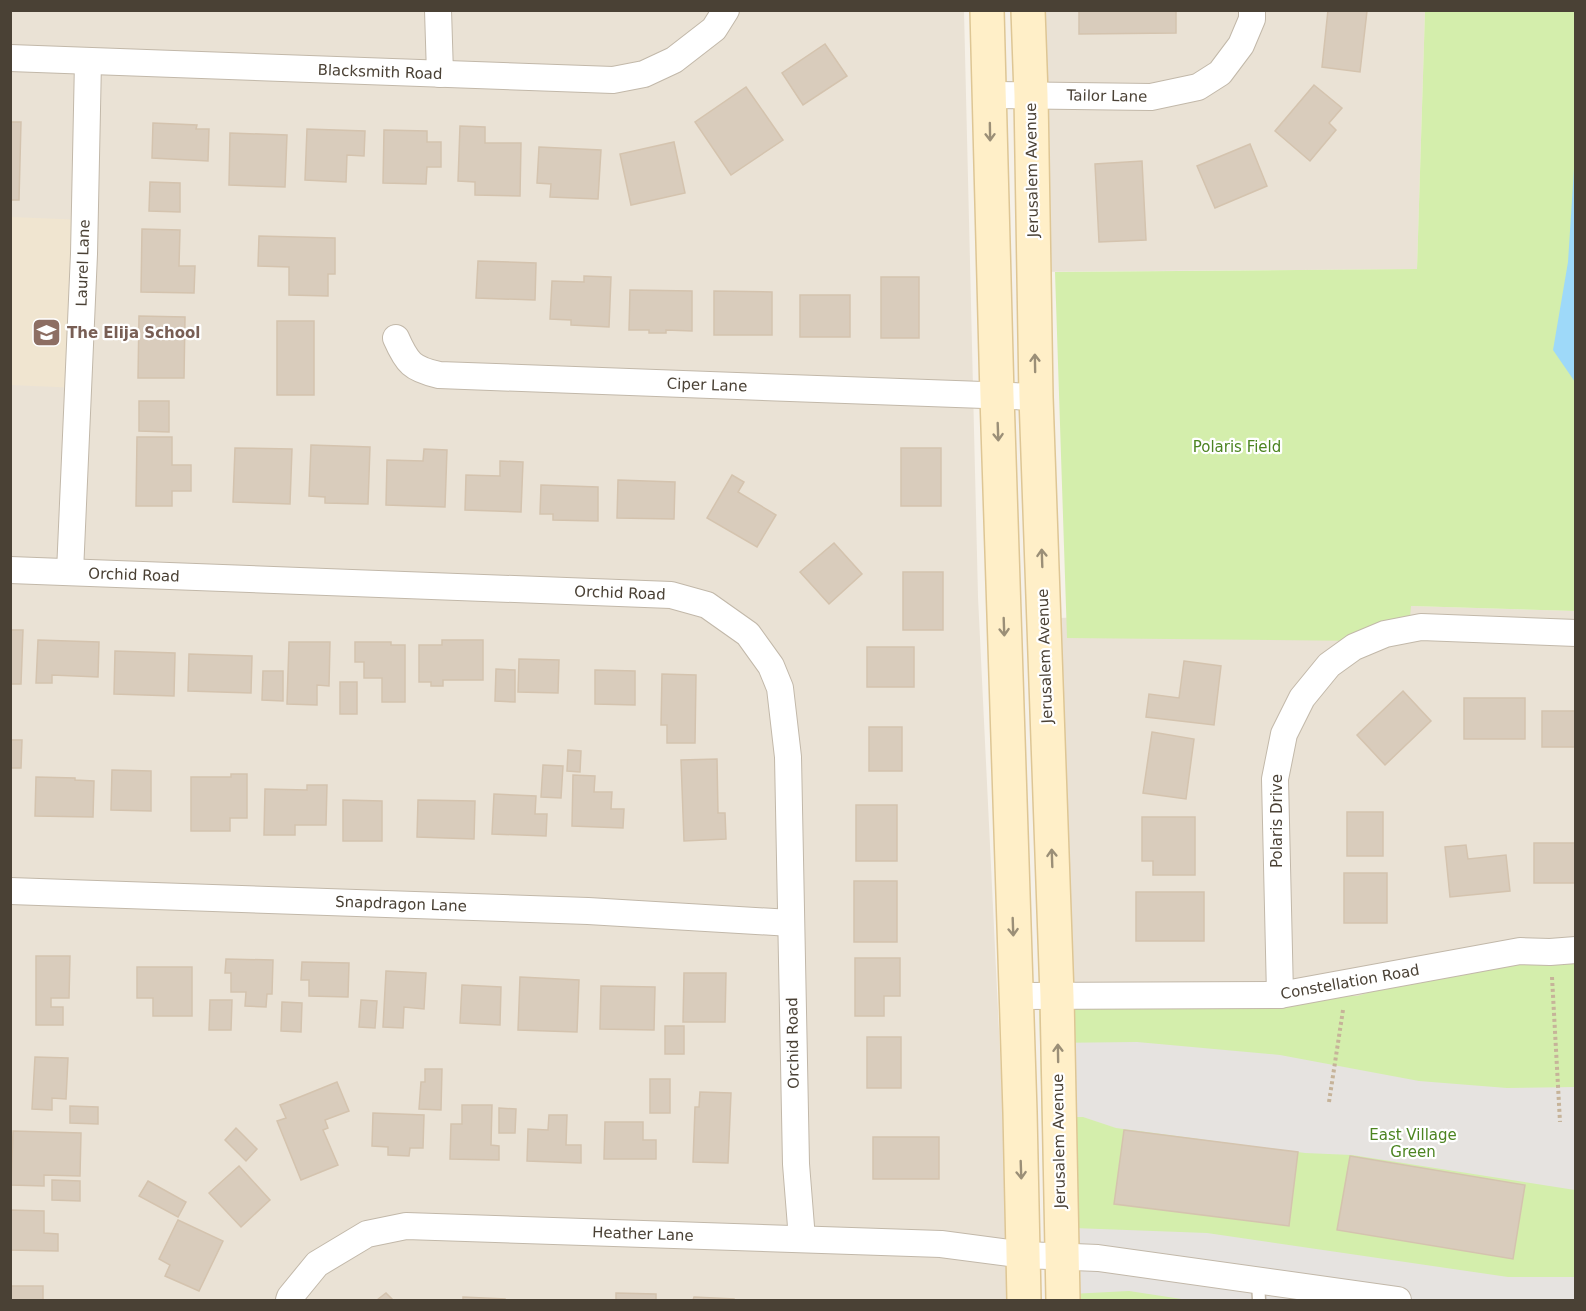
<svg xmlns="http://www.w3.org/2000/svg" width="1586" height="1311" viewBox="0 0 1586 1311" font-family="'DejaVu Sans',sans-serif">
<rect width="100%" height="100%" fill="#f6f1e8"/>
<g fill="#eae2d5">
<polygon points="10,11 964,11 978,597 1012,1300 11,1300"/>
<polygon points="1019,11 1425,11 1417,269 1026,272"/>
<polygon points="1411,606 1575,611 1575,1300 1060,1300 1029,619"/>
</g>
<polygon fill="#f0e5d0" points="11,217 85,220 78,388 11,385"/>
<g fill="#d4eeac">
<polygon points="1425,11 1575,11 1575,611 1411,606 1409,629 1369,641 1067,638 1055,272 1417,269"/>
<polygon points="1575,951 1575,1300 1046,1300 1039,1000 1357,996 1406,982"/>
</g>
<g fill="#e6e3e0">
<polygon points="1137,1042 1280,1055 1419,1081 1507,1088 1575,1087 1575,1190 1352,1155 1305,1153 1116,1128 1083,1117 1045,1117 1045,1043"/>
<polygon points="1047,1227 1207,1233 1508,1277 1575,1277 1575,1300 1188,1300 1129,1291 1051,1295"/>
</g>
<polygon fill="#9ed9f9" points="1575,153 1575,382 1553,350 1568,262"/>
<g fill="#d9ccbc" stroke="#d4c3ae" stroke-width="1.5">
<polygon points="1079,10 1176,10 1176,33 1079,34"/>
<polygon points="1328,10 1367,11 1360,72 1322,67"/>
<polygon points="825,44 847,76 803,105 782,73"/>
<polygon points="1314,85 1342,108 1329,123 1336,130 1310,161 1275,131"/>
<polygon points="746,87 783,140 731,175 695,122"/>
<polygon points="10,122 21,122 19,200 10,200"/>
<polygon points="153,123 197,125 196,129 209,129 208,161 152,158"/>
<polygon points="460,126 485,127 485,143 521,143 520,196 475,195 475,182 458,181"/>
<polygon points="307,129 365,131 364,156 347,155 346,182 305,180"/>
<polygon points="384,130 427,131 427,142 441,142 441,167 427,167 426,184 383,183"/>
<polygon points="230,133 287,135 285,187 229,185"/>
<polygon points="674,142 685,193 631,205 620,154"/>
<polygon points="1250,144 1267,186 1215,208 1197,166"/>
<polygon points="539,147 601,150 598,199 550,197 551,184 537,183"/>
<polygon points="1142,161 1146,240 1099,242 1095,164"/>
<polygon points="150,182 180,183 180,212 149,211"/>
<polygon points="142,229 180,230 179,266 195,266 194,293 141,292"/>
<polygon points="259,236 335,238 335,274 328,274 328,296 289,295 289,267 258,266"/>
<polygon points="478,261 536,263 535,300 476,298"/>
<polygon points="584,276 611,277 609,327 571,325 571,320 550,319 552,281 584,282"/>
<rect x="881" y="277" width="38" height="61"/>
<polygon points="630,290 692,291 692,331 666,330 666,333 649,333 649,330 629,330"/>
<polygon points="714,291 772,292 772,335 714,335"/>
<rect x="800" y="295" width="50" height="42"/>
<polygon points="139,316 185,317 184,378 138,378"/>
<rect x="277" y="321" width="37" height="74"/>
<polygon points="139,401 169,401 169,432 139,431"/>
<polygon points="137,437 172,437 172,465 191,465 191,491 172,491 172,506 136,506"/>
<polygon points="311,445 370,447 368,504 325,503 325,497 309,496"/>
<polygon points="235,448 292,449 290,504 233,502"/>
<rect x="901" y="448" width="40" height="58"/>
<polygon points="424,449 447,450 445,507 386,505 387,460 423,461"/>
<polygon points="500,461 523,462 521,512 465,510 466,475 500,476"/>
<polygon points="732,475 744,482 738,492 776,515 757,547 707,518"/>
<polygon points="618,480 675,482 674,519 617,518"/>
<polygon points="541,485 598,487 598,521 553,520 553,514 540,514"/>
<polygon points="834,543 862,574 829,604 800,572"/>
<rect x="903" y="572" width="40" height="58"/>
<polygon points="10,630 23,630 21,684 10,684"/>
<polygon points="38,640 99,642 98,677 52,675 52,683 36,683"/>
<polygon points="442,640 483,640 483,680 443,680 443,686 431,686 431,682 419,682 419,645 442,645"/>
<polygon points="289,642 330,642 329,686 317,685 317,705 287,704"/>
<polygon points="355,642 391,642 391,645 405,645 405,702 382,702 382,678 364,678 364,662 355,662"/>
<rect x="867" y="647" width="47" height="40"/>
<polygon points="115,651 175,653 174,696 114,694"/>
<polygon points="189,654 252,656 251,693 188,691"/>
<polygon points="519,659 559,660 558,693 518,692"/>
<polygon points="1184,661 1221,666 1214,725 1146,717 1149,694 1179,698"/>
<polygon points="496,669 515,670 515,702 495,701"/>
<polygon points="595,670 635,671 635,705 595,704"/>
<polygon points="263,671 283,671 283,701 262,700"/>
<polygon points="662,674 696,675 695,743 667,743 667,725 661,725"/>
<rect x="340" y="682" width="17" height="32"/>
<polygon points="1403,691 1431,721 1385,765 1357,735"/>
<rect x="1464" y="698" width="61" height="41"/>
<rect x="1542" y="711" width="34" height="36"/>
<rect x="869" y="727" width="33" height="44"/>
<polygon points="1152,732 1194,739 1186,799 1143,793"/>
<polygon points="10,740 22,740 21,768 10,768"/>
<polygon points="568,750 581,751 580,772 567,771"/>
<polygon points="717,759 718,813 725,813 726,839 684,841 681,760"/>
<polygon points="543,765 563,766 561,798 541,797"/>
<polygon points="112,770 151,771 151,811 111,810"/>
<polygon points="231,774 247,774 247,818 230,818 230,831 191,831 191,777 231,777"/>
<polygon points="573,775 595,776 594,792 612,792 611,809 624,809 623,828 572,826"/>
<polygon points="36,777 75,778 75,780 94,781 93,817 35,816"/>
<polygon points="307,785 327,785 326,825 295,825 295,835 264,835 265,789 307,790"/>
<polygon points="494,794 536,796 535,814 547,814 546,836 492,834"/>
<polygon points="343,800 382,801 382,841 343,841"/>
<polygon points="418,800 475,801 474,839 417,837"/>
<rect x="856" y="805" width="41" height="56"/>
<rect x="1347" y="812" width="36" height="44"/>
<polygon points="1142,817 1195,817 1195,875 1153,875 1153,861 1142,861"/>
<rect x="1534" y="843" width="42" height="40"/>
<polygon points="1466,845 1468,859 1506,855 1510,891 1450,897 1445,847"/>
<rect x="1344" y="873" width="43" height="50"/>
<rect x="854" y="881" width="43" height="61"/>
<rect x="1136" y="892" width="68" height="49"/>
<polygon points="36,956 70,956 69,998 51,998 51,1007 63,1007 63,1025 36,1025"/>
<polygon points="855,958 900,958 900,996 884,996 884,1016 855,1016"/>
<polygon points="226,959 273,960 272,994 267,994 266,1007 245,1006 246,992 231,992 231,973 225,973"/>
<polygon points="302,962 349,963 348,997 309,996 309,980 301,980"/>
<polygon points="137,967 192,967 192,1016 153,1016 153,998 137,998"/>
<polygon points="386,971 426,973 424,1009 404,1007 403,1028 383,1027"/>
<polygon points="684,973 726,973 725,1022 683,1022"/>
<polygon points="520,977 579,980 577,1032 518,1030"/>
<polygon points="462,985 501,987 500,1025 460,1023"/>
<polygon points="601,986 655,987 654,1030 600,1029"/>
<polygon points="210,1000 232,1000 231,1030 209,1030"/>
<polygon points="361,1000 377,1001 375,1028 359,1027"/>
<polygon points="282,1002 302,1003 301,1032 281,1031"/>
<rect x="665" y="1026" width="19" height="28"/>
<rect x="867" y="1037" width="34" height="51"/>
<polygon points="35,1057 68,1058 66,1099 52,1098 52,1110 32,1109"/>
<polygon points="425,1069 442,1069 441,1110 419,1109 421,1082 425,1082"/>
<rect x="650" y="1079" width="20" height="34"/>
<polygon points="337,1082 349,1111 325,1120 328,1128 323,1130 338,1165 301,1180 277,1121 286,1118 280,1105"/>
<polygon points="700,1092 731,1093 728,1163 693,1162 695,1107 699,1107"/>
<polygon points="462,1105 492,1105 491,1145 499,1146 499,1160 450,1159 451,1124 462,1124"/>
<polygon points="70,1106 98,1107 98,1124 70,1123"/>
<polygon points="499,1108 516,1109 515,1133 499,1133"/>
<polygon points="373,1113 424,1115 423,1148 410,1148 409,1156 388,1155 388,1147 372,1146"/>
<polygon points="549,1115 567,1115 566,1145 581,1145 581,1163 527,1161 528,1129 548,1130"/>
<polygon points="605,1122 643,1122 643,1140 656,1140 656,1159 604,1159"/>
<polygon points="236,1128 257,1149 246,1161 225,1140"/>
<polygon points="1124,1130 1298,1152 1289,1226 1114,1204"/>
<polygon points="13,1131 81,1133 80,1176 44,1175 44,1186 11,1185"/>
<rect x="873" y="1137" width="66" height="42"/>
<polygon points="1350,1156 1525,1185 1513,1259 1337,1230"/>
<polygon points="239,1166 270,1200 241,1227 209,1193"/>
<polygon points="52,1180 80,1181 80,1201 52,1200"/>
<polygon points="148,1181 186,1202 178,1217 139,1196"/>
<polygon points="10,1210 44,1211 44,1233 58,1234 58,1251 10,1250"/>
<polygon points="178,1220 223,1241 199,1291 165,1276 170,1265 159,1259"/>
<rect x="10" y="1286" width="33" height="14"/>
<polygon points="386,1293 393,1300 377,1300"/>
<polygon points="616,1293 656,1294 656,1300 616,1300"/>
<polygon points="463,1297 505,1299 505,1300 463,1300"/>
<polygon points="694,1297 734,1299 734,1300 693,1300"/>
</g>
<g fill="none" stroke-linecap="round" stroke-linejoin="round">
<defs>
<polyline id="service" points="1258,1282 1259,1300"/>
<g id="minor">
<polyline points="438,10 440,74"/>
<polyline points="10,58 613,80 644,74 674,60 714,29 726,10"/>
<polyline points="989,95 1151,97 1198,87 1220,73 1241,45 1252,19 1252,10"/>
<path d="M396 338C407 363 412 369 439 375L1036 397"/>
<polyline points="10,570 671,595 707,605 748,634 771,666 780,688 788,757 796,1164 802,1239"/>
<polyline points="70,572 84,254 88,61"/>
<polyline points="10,891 588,911 791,923"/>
<polyline points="1280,995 1275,779 1284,734 1302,698 1329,665 1354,647 1385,634 1421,627 1576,633"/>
<polyline points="1015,996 1280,995 1520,951 1550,952 1576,950"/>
<polyline points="289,1300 290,1297 317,1264 367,1234 406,1226 941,1244 1024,1255 1098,1258 1398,1300"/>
</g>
<g id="secondary">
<polyline points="987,10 997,396 1020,1112 1024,1300"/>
<polyline points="1028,10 1031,95 1036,397 1057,996 1063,1300"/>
</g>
</defs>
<use href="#service" stroke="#c2b8a9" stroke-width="15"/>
<use href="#minor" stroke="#c2b8a9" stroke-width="28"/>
<use href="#secondary" stroke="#dec694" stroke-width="36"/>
<g stroke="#c6b399" stroke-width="4" stroke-dasharray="3 3" stroke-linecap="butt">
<polyline points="1552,977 1560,1122"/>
<polyline points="1329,1102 1343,1010"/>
</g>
<use href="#service" stroke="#fff" stroke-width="12"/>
<use href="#minor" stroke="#fff" stroke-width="26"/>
<use href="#secondary" stroke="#ffefc8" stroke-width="33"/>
</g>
<defs><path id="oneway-shaft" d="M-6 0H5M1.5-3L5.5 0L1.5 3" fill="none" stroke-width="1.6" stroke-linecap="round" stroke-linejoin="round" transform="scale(1.5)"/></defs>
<g stroke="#9b8f77">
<use href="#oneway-shaft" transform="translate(990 132) rotate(89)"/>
<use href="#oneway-shaft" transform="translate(1035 363) rotate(-91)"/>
<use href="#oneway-shaft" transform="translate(998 432) rotate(88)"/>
<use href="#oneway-shaft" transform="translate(1042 558) rotate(-92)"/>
<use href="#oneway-shaft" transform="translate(1004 627) rotate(88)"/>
<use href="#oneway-shaft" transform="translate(1052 858) rotate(-92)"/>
<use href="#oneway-shaft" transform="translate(1013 927) rotate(88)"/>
<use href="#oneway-shaft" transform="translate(1058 1053) rotate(-91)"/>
<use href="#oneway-shaft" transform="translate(1021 1170) rotate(88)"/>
</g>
<defs>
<symbol id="school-square" viewBox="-11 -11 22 22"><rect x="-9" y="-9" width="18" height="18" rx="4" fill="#8d6e63" stroke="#fff"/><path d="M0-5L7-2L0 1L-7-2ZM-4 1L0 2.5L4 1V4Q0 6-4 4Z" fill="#fff"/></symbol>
</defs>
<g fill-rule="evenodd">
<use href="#school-square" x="30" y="316" width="33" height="33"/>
</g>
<g text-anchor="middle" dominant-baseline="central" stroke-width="4.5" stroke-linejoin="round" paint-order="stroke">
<g font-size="15" fill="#4a4135" stroke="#fff">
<text transform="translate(380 72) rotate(2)">Blacksmith Road</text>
<text transform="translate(1107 96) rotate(1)">Tailor Lane</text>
<text transform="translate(1032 170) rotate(-91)">Jerusalem Avenue</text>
<text transform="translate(83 263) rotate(-88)">Laurel Lane</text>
<text transform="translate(707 385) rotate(2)">Ciper Lane</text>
<text transform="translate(134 575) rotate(2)">Orchid Road</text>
<text transform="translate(620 593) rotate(2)">Orchid Road</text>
<text transform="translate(1045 656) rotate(-92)">Jerusalem Avenue</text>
<text transform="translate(1277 821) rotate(-90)">Polaris Drive</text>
<text transform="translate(401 904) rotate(2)">Snapdragon Lane</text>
<text transform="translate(1350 982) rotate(-10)">Constellation Road</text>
<text transform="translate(793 1043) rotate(-91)">Orchid Road</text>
<text transform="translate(1059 1141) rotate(-91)">Jerusalem Avenue</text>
<text transform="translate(643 1234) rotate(2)">Heather Lane</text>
</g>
<g font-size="15" font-weight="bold" fill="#785e54" stroke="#fff" text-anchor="start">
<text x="67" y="333">The Elija School</text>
</g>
<g font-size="15" fill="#4c8421" stroke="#fff">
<text x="1237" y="447">Polaris Field</text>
<text x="1413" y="1135">East Village<tspan x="1413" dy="17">Green</tspan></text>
</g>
</g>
<rect width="1586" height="1311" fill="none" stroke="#4a4135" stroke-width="24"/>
</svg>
